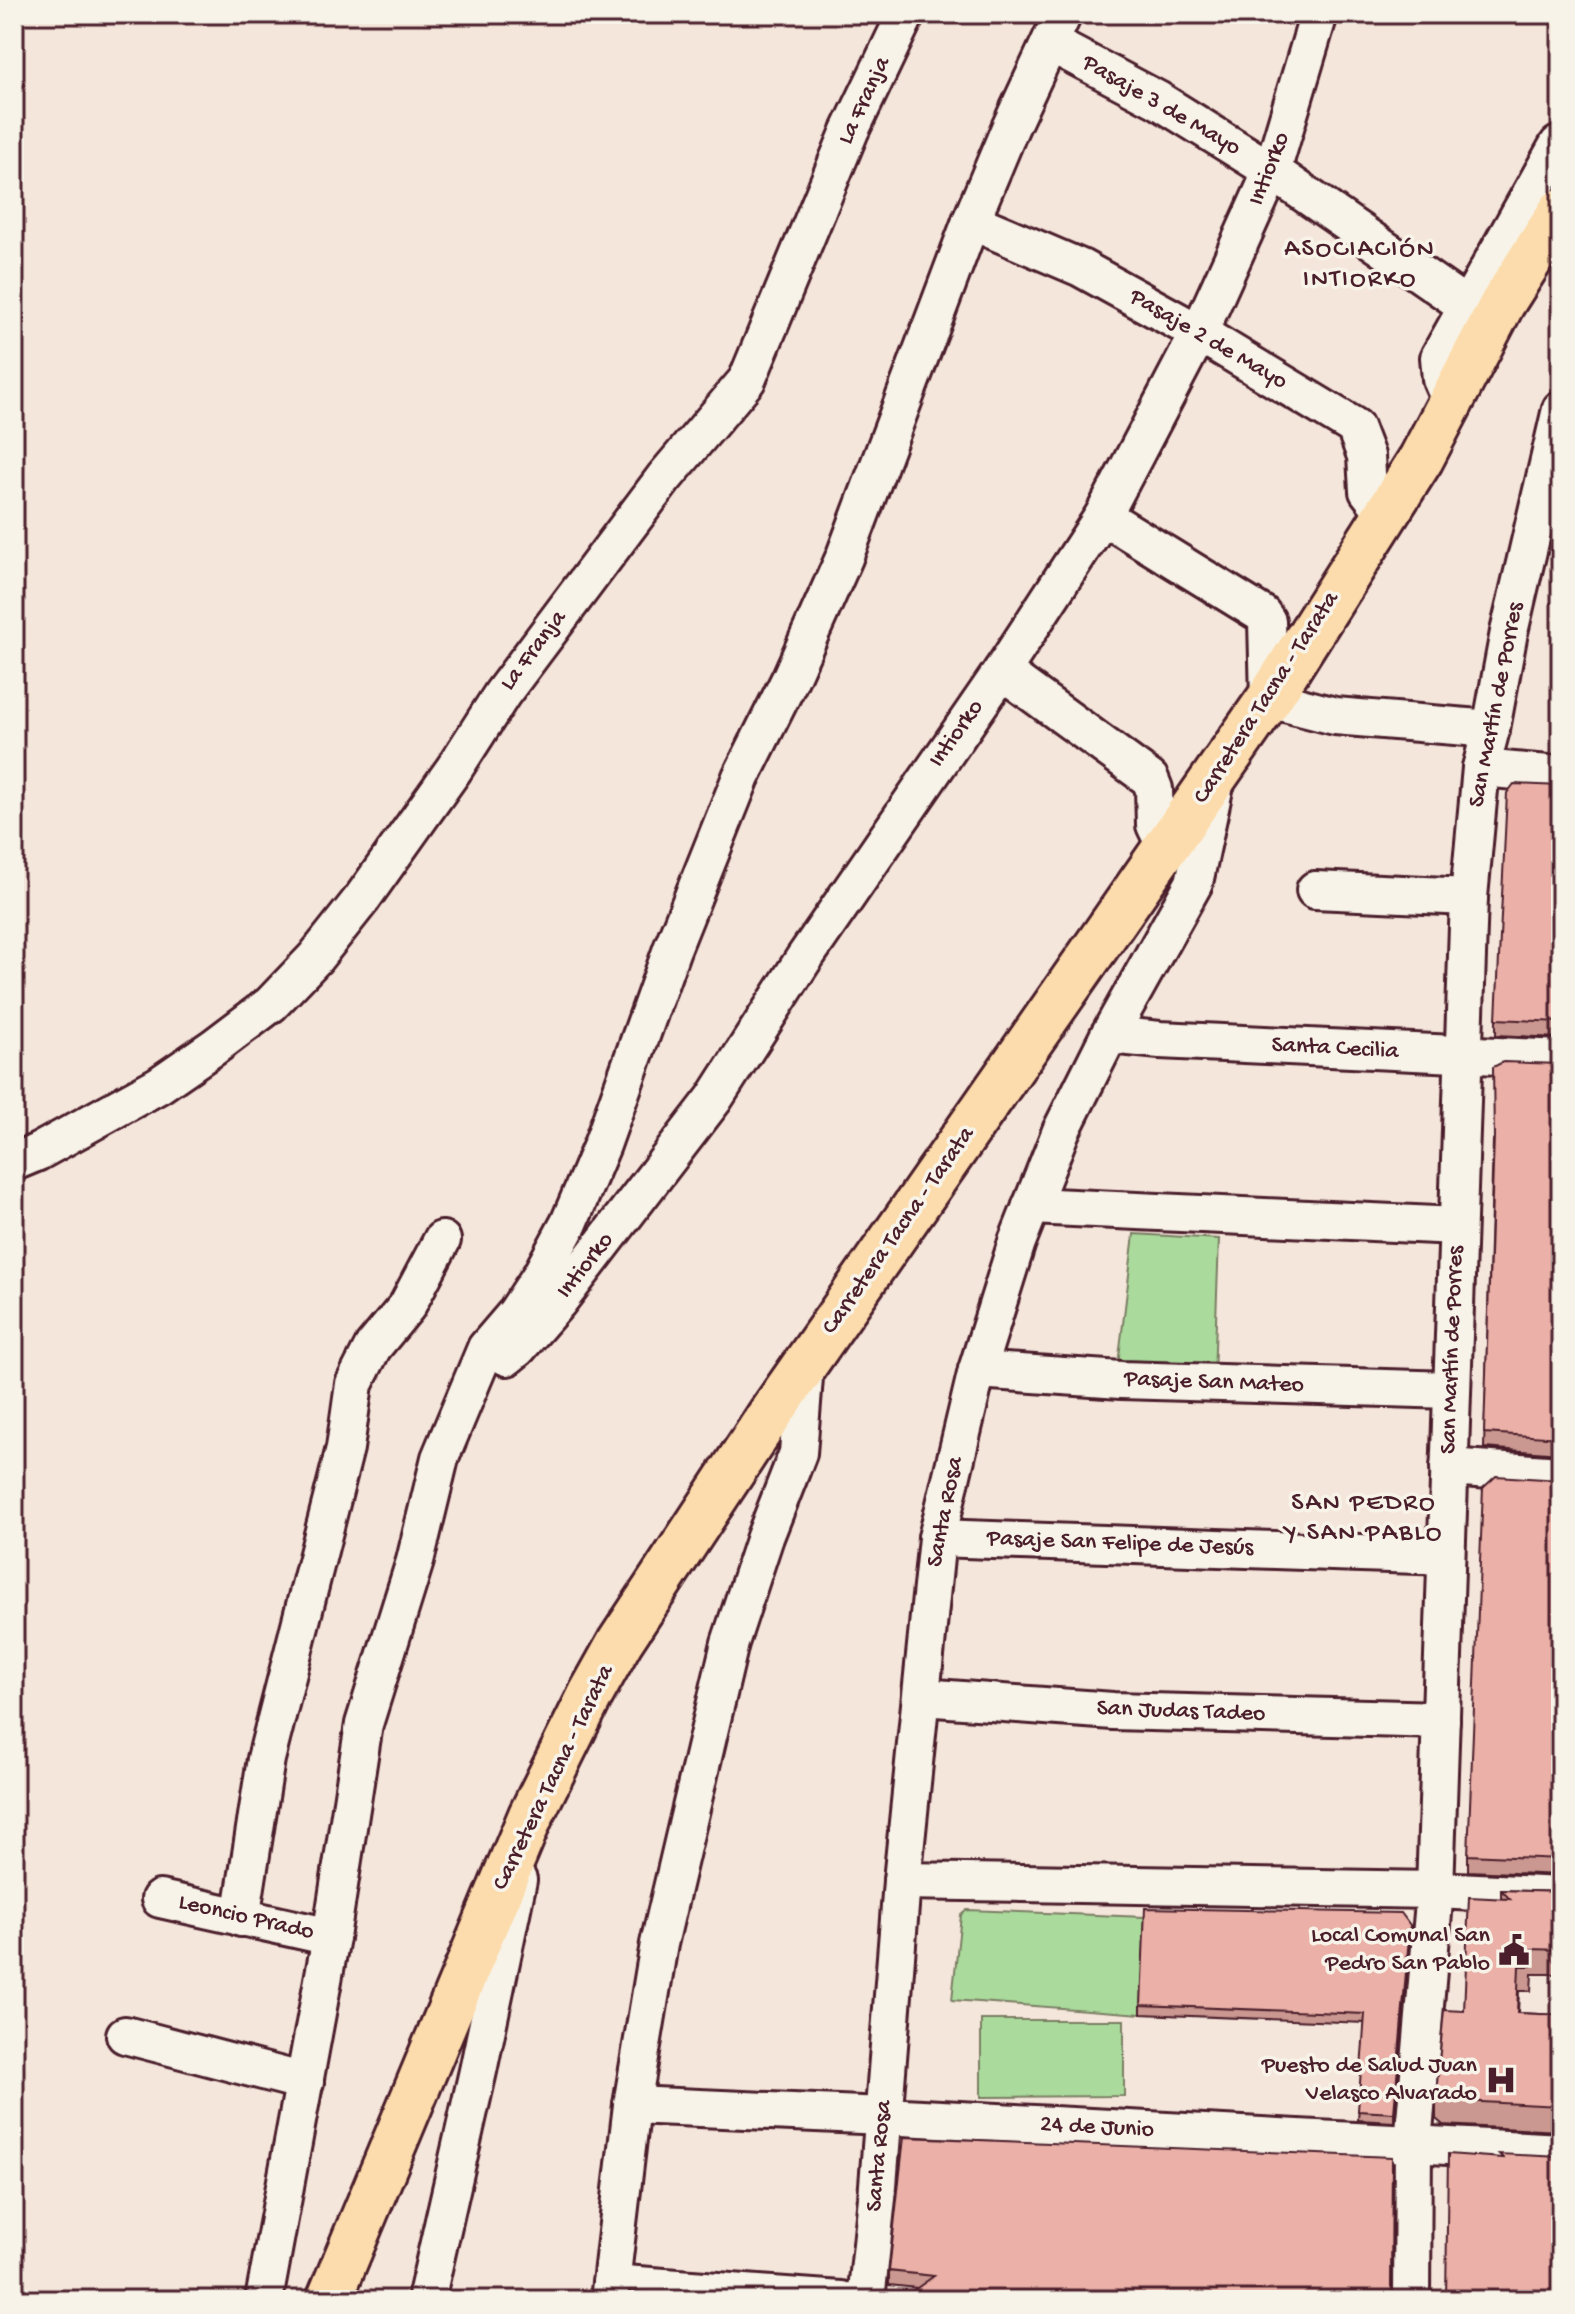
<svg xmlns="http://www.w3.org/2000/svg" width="1575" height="2314" viewBox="0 0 1575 2314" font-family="'Gochi Hand',sans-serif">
<rect width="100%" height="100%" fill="#f5e6db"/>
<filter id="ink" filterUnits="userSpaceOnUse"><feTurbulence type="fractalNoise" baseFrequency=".0125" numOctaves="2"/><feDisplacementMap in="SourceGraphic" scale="16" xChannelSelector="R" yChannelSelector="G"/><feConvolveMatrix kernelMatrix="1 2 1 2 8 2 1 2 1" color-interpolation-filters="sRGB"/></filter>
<g filter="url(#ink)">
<g fill="#aadb9c" stroke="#7a7d64" stroke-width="2">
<polygon points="1134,1234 1219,1239 1214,1376 1117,1373"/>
<polygon points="967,1910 1145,1917 1141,2014 952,2000 961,1915"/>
<polygon points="981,2020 1124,2020 1124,2096 981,2097"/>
</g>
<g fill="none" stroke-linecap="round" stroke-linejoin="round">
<defs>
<g id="minor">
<polyline points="1050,43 1158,100 1272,171 1468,307"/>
<polyline points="971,221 1081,268 1199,333 1355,427 1366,456 1368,491 1386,514"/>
<polyline points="1451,402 1441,379 1439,357 1558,145"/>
<polyline points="1103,516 1262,614 1267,621 1269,699 1335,716 1491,729"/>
<polyline points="1002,671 1150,779 1154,789 1155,825 1166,848"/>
<polyline points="1481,768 1561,775"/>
<polyline points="1315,890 1469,897"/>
<polyline points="1109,1035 1160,1040 1561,1059"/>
<polyline points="14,1162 38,1152 159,1085 214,1047 271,1004 315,958 361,900 454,769 502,694 664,478 747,380 850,131 906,14"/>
<polyline points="1031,1206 1457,1226"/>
<polyline points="507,1357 518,1348 558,1302 714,1099 803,960 1002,671 1103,516 1199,333 1272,171 1319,14"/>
<polyline points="977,1370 1121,1380 1452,1390"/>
<polyline points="1449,1467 1561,1475"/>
<polyline points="937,1538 1446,1556"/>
<polyline points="922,1697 1113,1711 1441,1720"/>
<polyline points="902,1881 1435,1890 1561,1896"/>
<polyline points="160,1899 331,1937"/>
<polyline points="241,1918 266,1759 345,1448 354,1384 373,1347 407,1306 442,1240"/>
<polyline points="125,2035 305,2082"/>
<polyline points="632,2105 884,2116 1561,2152"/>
<polyline points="611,2283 841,2300"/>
<polyline points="264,2300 331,1937 364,1724 415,1561 440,1458 486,1348 516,1313 541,1275 569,1223 602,1145 672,949 741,777 790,679 844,558 971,221 1010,128 1063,14"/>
<polyline points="426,2300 478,2071 518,1880"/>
<polyline points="609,2300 632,2105 659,1944 730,1643 765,1537 798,1453 805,1365"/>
<polyline points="866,2300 877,2198 902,1881 937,1538 977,1370 1017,1242 1061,1131 1109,1035 1194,883 1216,780"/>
<polyline points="1412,2300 1413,2143 1435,1890 1469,897 1481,768 1491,729 1509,632 1561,409"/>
</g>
<polyline id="highway" points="329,2300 531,1815 591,1694 620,1642 771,1413 1269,699 1421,459 1502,304 1561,211"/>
</defs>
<use href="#minor" stroke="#4a1f2b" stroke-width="42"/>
<use href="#highway" stroke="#4a1f2b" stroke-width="50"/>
<use href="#minor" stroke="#f7f3e8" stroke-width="36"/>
<use href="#highway" stroke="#fcdcac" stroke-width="44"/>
</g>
<g fill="#ca9890" stroke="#4a1f2b" stroke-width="2">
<polygon points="1561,786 1561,1038 1496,1035 1496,1019"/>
<polygon points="1561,1064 1561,1454 1484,1448 1493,1140"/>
<polygon points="1561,1480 1561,1875 1468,1871 1468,1855"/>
<polygon points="1501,1890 1561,1892 1561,1974 1532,1974 1531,1991 1519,1991 1518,2013 1561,2015 1561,2131 1443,2125 1436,2119 1436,2094 1501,1899"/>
<polygon points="1410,1933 1394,2122 1358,2120 1365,2023 1141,2014 1141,2005"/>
<polygon points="889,2271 1395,2298 1395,2300 900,2300 917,2288 889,2285"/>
</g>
<polygon fill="#a47c76" stroke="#4a1f2b" stroke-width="2" points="1410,1925 1410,1933 1394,2122 1394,2113"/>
<g fill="#ebb1a8" stroke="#4a1f2b" stroke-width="2">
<polygon points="1514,784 1561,786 1561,1022 1496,1019 1507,793"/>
<polygon points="1503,1062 1561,1064 1561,1438 1484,1433 1494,1136 1493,1067"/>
<polygon points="1496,1476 1561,1480 1561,1859 1468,1855 1483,1488"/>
<polygon points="1501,1890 1561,1892 1561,1950 1532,1949 1531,1966 1519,1966 1517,2013 1561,2015 1561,2106 1443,2100 1436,2094 1444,2010 1464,2011 1469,1897 1510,1899"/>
<polygon points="1145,1908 1401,1913 1410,1925 1394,2113 1358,2111 1365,2014 1141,2005"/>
<polygon points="904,2137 1392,2157 1391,2286 1395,2298 1370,2297 1372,2300 900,2300 934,2276 889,2271"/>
<polygon points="1448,2154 1503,2158 1499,2154 1561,2157 1561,2300 1446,2300"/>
<polygon points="629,2291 737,2300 628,2300"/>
</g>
</g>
<defs>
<symbol id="civic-bare" viewBox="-9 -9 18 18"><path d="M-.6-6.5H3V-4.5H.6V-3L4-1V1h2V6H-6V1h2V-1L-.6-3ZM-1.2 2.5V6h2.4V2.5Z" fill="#4a1f2b" stroke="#f7f3e8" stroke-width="2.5" paint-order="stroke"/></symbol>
<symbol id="hospital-bare" viewBox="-9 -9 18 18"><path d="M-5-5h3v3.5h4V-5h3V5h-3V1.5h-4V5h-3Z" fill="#4a1f2b" stroke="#f7f3e8" stroke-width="2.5" paint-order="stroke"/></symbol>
</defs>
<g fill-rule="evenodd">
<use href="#civic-bare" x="1492" y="1928" width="44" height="44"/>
<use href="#hospital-bare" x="1479" y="2058" width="44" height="44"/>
</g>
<g text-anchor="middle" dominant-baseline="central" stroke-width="7" stroke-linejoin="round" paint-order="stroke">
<g font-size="24" fill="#4a1f2b" stroke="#f7f3e8">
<text transform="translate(865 101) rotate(-65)">La Franja</text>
<text transform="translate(1161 106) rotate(30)">Pasaje 3 de Mayo</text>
<text transform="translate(1270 169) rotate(-69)">Intiorko</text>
<text transform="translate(1208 340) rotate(30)">Pasaje 2 de Mayo</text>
<text transform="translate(534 651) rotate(-53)">La Franja</text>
<text transform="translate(1267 698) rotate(-57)">Carretera Tacna - Tarata</text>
<text transform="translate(1497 705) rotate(-79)">San Martín de Porres</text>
<text transform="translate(957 734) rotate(-55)">Intiorko</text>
<text transform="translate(1335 1049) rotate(3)">Santa Cecilia</text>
<text transform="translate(899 1231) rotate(-55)">Carretera Tacna - Tarata</text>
<text transform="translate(586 1266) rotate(-52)">Intiorko</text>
<text transform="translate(1453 1350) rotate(-88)">San Martín de Porres</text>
<text transform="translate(1214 1383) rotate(2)">Pasaje San Mateo</text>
<text transform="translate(946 1512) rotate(-79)">Santa Rosa</text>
<text transform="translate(1120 1544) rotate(2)">Pasaje San Felipe de Jesús</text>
<text transform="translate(1181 1712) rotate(2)">San Judas Tadeo</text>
<text transform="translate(554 1778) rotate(-64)">Carretera Tacna - Tarata</text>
<text transform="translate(246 1918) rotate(13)">Leoncio Prado</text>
<text transform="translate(1097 2128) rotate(3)">24 de Junio</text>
<text transform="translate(880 2156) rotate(-85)">Santa Rosa</text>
</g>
<g font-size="24" fill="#4a1f2b" stroke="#f7f3e8" text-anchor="end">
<text x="1490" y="1936">Local Comunal San<tspan x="1490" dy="28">Pedro San Pablo</tspan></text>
<text x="1477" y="2066">Puesto de Salud Juan<tspan x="1477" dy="28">Velasco Alvarado</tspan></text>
</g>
<g font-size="26" letter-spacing="2" fill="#4a1f2b" stroke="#f7f3e8">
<text x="1360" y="250">ASOCIACIÓN<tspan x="1360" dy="30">INTIORKO</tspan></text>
<text x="1364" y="1504">SAN PEDRO<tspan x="1364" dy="30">Y SAN PABLO</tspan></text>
</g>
</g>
<rect width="1575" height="2314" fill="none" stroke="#f7f3e8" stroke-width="48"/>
<rect x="24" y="24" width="1527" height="2266" fill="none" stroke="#4a1f2b" stroke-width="3" filter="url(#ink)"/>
</svg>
